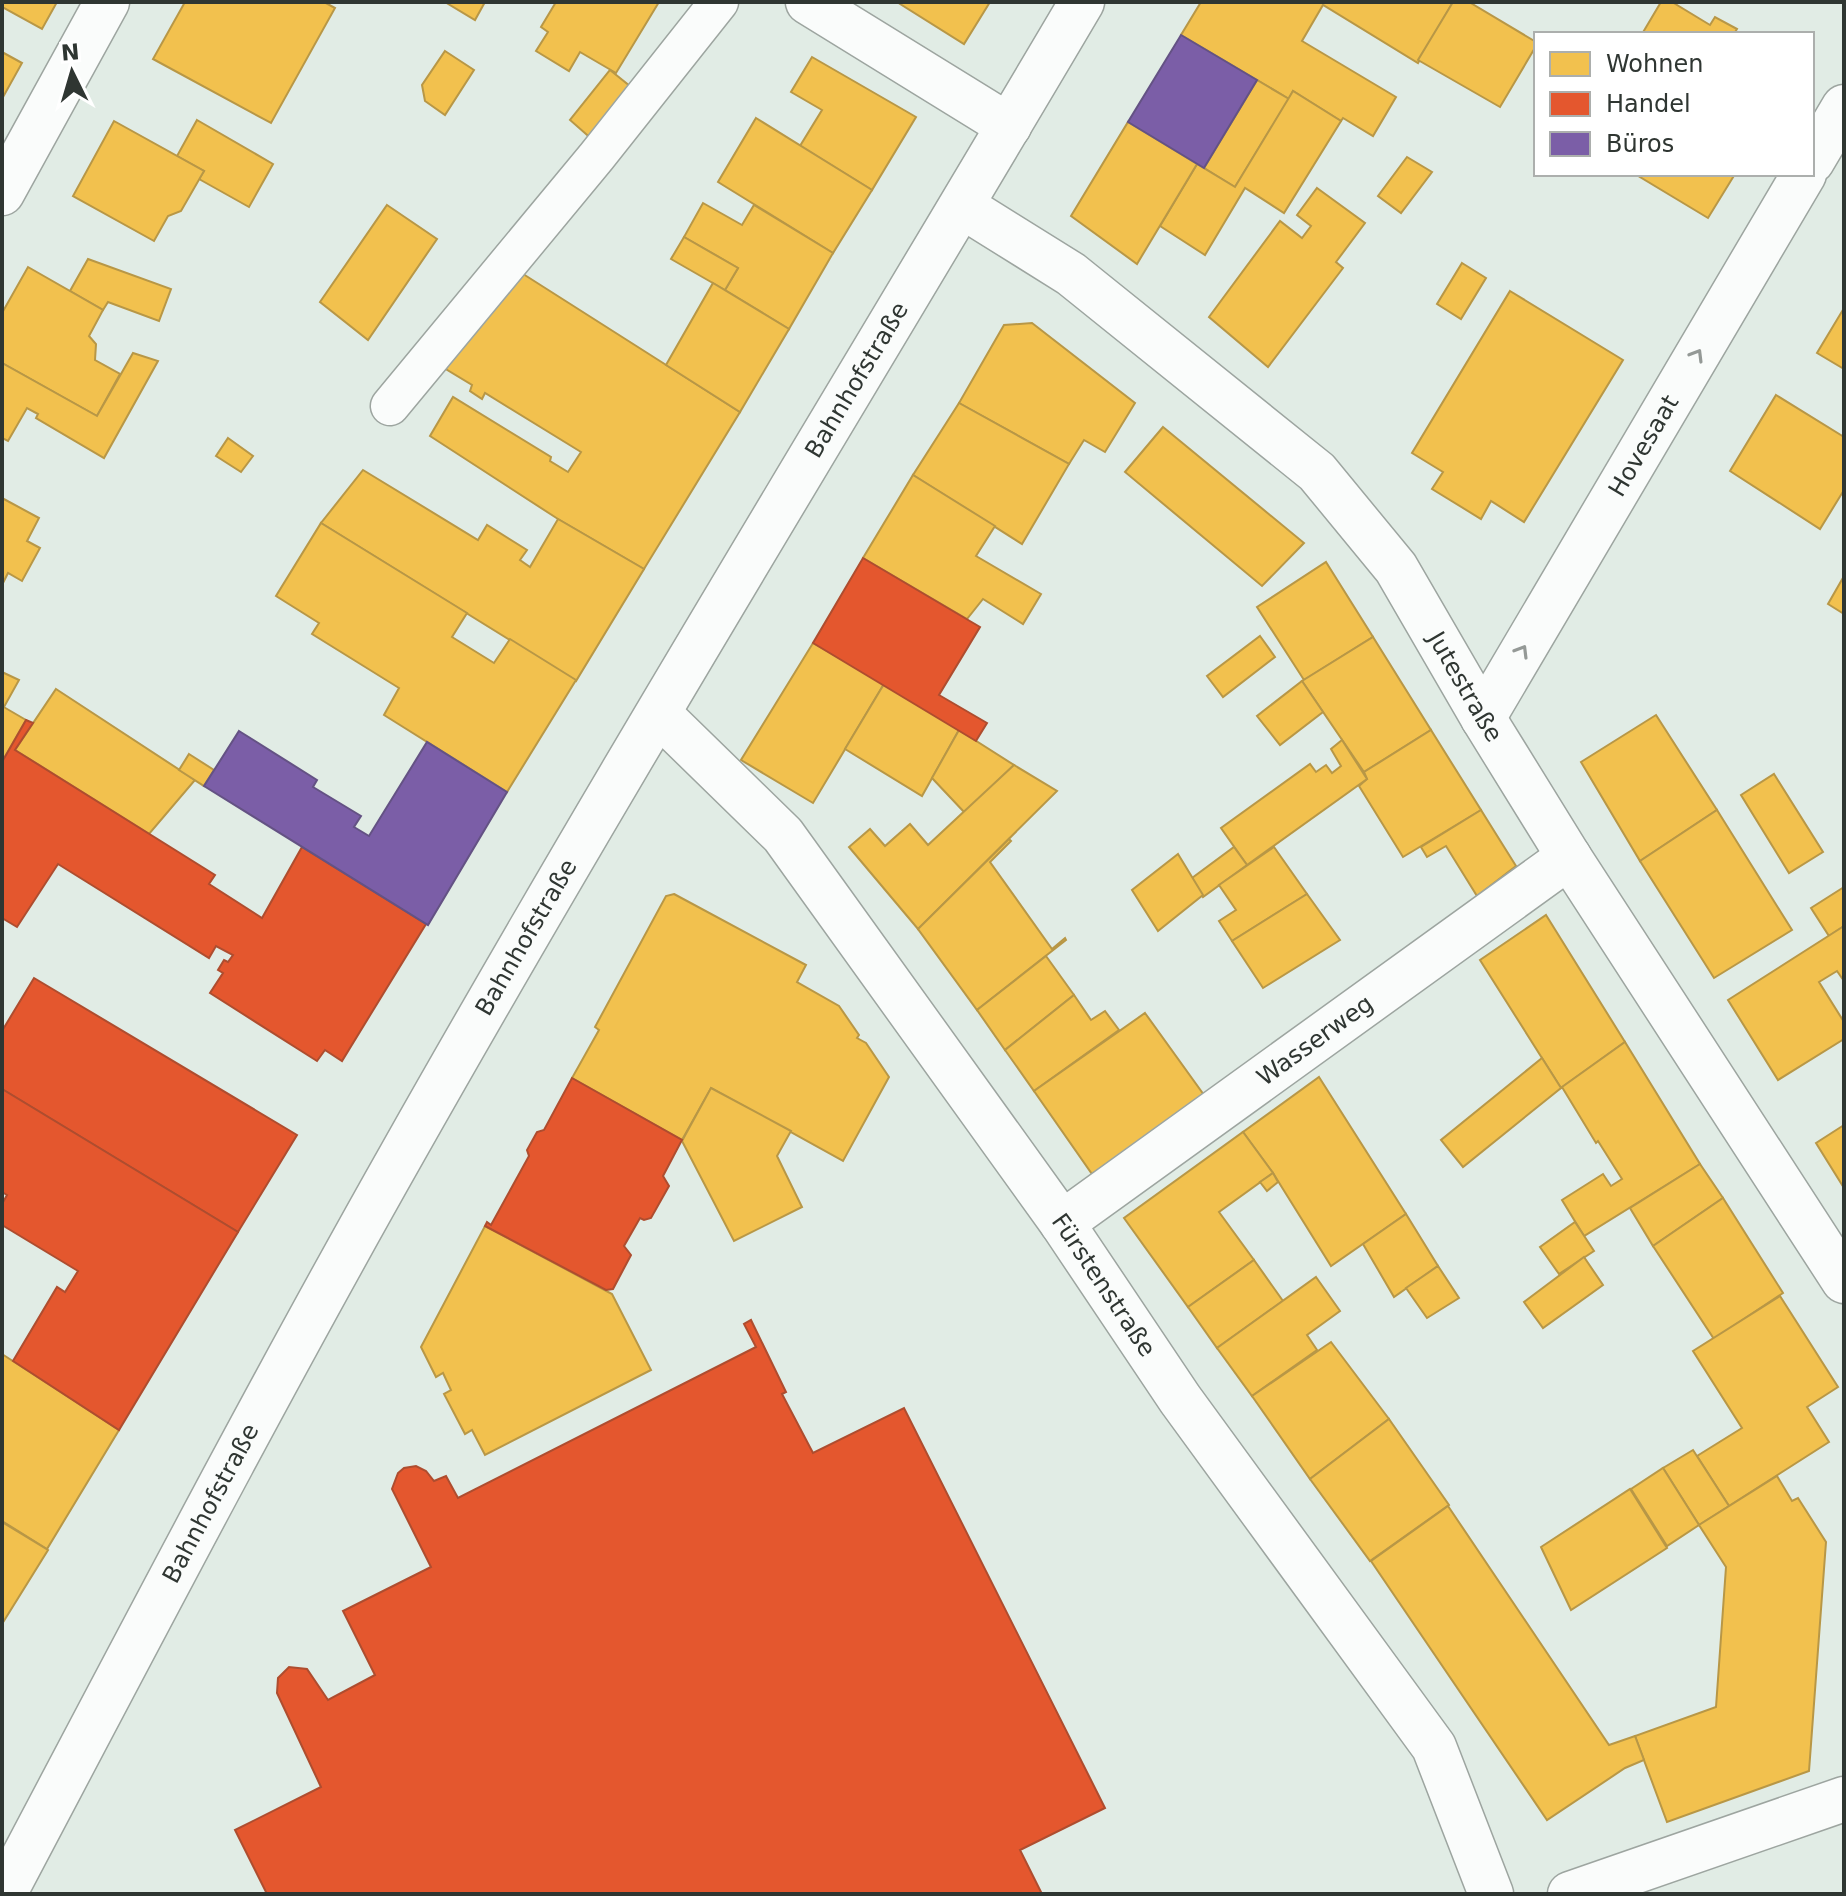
<svg xmlns="http://www.w3.org/2000/svg" width="1846" height="1896" viewBox="0 0 1846 1896" font-family="'DejaVu Sans',sans-serif">
<rect width="100%" height="100%" fill="#e1ece5"/>
<g fill="#f2c14e" stroke="#b89746" stroke-width="2">
<polygon points="2,2 57,2 42,29 2,7"/>
<polygon points="185,2 324,2 335,8 271,123 153,59"/>
<polygon points="445,2 485,2 475,20"/>
<polygon points="556,2 659,2 616,73 580,52 569,71 536,51 548,32 541,27"/>
<polygon points="897,2 990,2 964,44"/>
<polygon points="1201,2 1453,2 1418,63 1323,5 1302,41 1396,97 1373,136 1343,118 1341,121 1293,91 1289,99 1181,35"/>
<polygon points="1453,2 1469,2 1536,42 1536,46 1500,107 1418,60"/>
<polygon points="1661,2 1672,2 1710,25 1715,17 1737,29 1734,34 1642,34"/>
<polygon points="445,51 474,70 445,115 425,101 422,85"/>
<polygon points="2,52 22,63 2,99"/>
<polygon points="812,57 916,117 872,190 800,146 822,110 791,92"/>
<polygon points="610,70 636,91 594,141 570,120"/>
<polygon points="1257,80 1289,99 1235,187 1204,168"/>
<polygon points="1293,91 1341,121 1284,213 1245,188 1205,255 1160,226 1197,164 1235,187"/>
<polygon points="756,118 872,190 833,253 718,182"/>
<polygon points="197,120 273,164 249,207 199,179 204,171 177,156"/>
<polygon points="114,121 204,171 181,211 168,216 154,241 73,196"/>
<polygon points="1128,122 1197,164 1137,264 1071,216"/>
<polygon points="1407,157 1432,172 1401,213 1378,196"/>
<polygon points="1635,174 1735,174 1708,218"/>
<polygon points="1317,188 1365,223 1336,262 1343,268 1268,367 1209,317 1280,221 1302,238 1311,226 1297,215"/>
<polygon points="703,203 742,225 754,205 833,253 789,329 725,290 738,268 684,237"/>
<polygon points="387,205 437,239 368,340 320,302"/>
<polygon points="684,237 738,268 725,290 671,259"/>
<polygon points="88,259 171,289 159,321 108,302 103,310 70,291"/>
<polygon points="1462,263 1486,278 1461,319 1437,304"/>
<polygon points="28,267 103,310 89,336 96,344 95,360 120,374 97,416 2,363 2,313"/>
<polygon points="520,272 740,412 644,569 558,519 430,436 453,397 551,457 550,461 568,472 581,452 485,393 482,399 470,391 472,385 444,368"/>
<polygon points="713,283 789,329 740,412 666,365"/>
<polygon points="1510,291 1623,360 1524,522 1491,501 1481,519 1432,489 1443,472 1412,453"/>
<polygon points="1844,308 1844,369 1817,353"/>
<polygon points="1032,323 1135,403 1105,452 1084,440 1069,464 959,403 1004,325"/>
<polygon points="133,353 158,361 104,458 36,418 38,414 27,408 8,441 2,438 2,363 97,416"/>
<polygon points="1776,395 1844,437 1844,490 1820,529 1730,471"/>
<polygon points="959,403 1069,464 1022,544 913,475"/>
<polygon points="1163,427 1304,543 1262,586 1125,472"/>
<polygon points="228,438 253,456 241,472 216,456"/>
<polygon points="363,470 478,540 487,525 527,550 520,560 530,567 558,519 644,569 576,681 321,523"/>
<polygon points="913,475 995,526 976,556 1041,594 1023,624 983,599 967,619 863,558"/>
<polygon points="2,498 39,518 27,541 40,548 22,581 8,573 2,585"/>
<polygon points="321,523 467,613 452,637 494,663 510,639 576,680 507,792 384,715 399,688 312,634 319,623 276,596"/>
<polygon points="1326,562 1373,637 1304,680 1257,607"/>
<polygon points="1844,576 1844,614 1828,604"/>
<polygon points="1260,636 1275,657 1223,697 1207,676"/>
<polygon points="1373,637 1431,730 1364,772 1302,681"/>
<polygon points="813,643 884,684 813,803 741,760"/>
<polygon points="2,672 19,680 4,707 2,706"/>
<polygon points="1302,681 1323,712 1280,745 1257,716"/>
<polygon points="884,684 959,730 922,796 845,749"/>
<polygon points="56,689 195,780 149,834 15,750"/>
<polygon points="2,706 26,720 2,762"/>
<polygon points="1656,715 1717,810 1640,861 1581,762"/>
<polygon points="959,730 1014,765 965,813 932,778"/>
<polygon points="1431,730 1481,810 1403,857 1359,786 1367,779 1364,772"/>
<polygon points="1342,740 1367,779 1247,865 1221,828 1310,764 1316,772 1326,765 1332,773 1341,766 1331,749"/>
<polygon points="189,754 214,770 204,786 179,770"/>
<polygon points="1014,765 1057,791 918,929 849,847 870,829 885,846 910,824 928,845"/>
<polygon points="1774,774 1823,852 1789,873 1741,795"/>
<polygon points="1481,810 1516,866 1477,896 1446,846 1427,857 1421,847"/>
<polygon points="1717,810 1792,930 1714,978 1640,861"/>
<polygon points="1009,839 1011,841 990,862 1052,949 1065,938 1066,940 977,1010 918,929"/>
<polygon points="1234,847 1247,865 1203,897 1192,878"/>
<polygon points="1274,847 1307,894 1232,941 1219,921 1236,910 1219,885"/>
<polygon points="1178,854 1203,895 1158,931 1132,890"/>
<polygon points="1844,887 1844,926 1829,936 1811,908"/>
<polygon points="674,894 806,965 797,982 839,1006 859,1035 857,1038 866,1043 889,1077 843,1161 711,1088 682,1140 572,1078 599,1030 595,1027 666,896"/>
<polygon points="1307,894 1340,940 1263,988 1232,941"/>
<polygon points="1546,915 1625,1042 1561,1088 1480,960"/>
<polygon points="1844,926 1844,981 1837,971 1819,982 1844,1022 1844,1039 1778,1080 1728,1000"/>
<polygon points="1046,956 1074,995 1005,1050 977,1010"/>
<polygon points="1074,995 1091,1020 1105,1011 1119,1030 1034,1091 1005,1050"/>
<polygon points="1145,1013 1204,1095 1092,1174 1034,1091"/>
<polygon points="1625,1042 1700,1164 1584,1236 1562,1200 1603,1174 1611,1186 1622,1179 1598,1141 1596,1143 1562,1087"/>
<polygon points="1542,1058 1561,1088 1463,1167 1441,1140"/>
<polygon points="1319,1077 1406,1214 1331,1266 1273,1173 1243,1132"/>
<polygon points="711,1088 791,1131 777,1156 802,1207 734,1241 682,1141"/>
<polygon points="1844,1125 1844,1188 1816,1143"/>
<polygon points="1243,1132 1273,1173 1219,1212 1254,1260 1188,1307 1124,1218"/>
<polygon points="1700,1164 1723,1198 1653,1246 1630,1208"/>
<polygon points="1273,1173 1278,1182 1267,1191 1260,1182"/>
<polygon points="1723,1198 1783,1293 1714,1339 1653,1246"/>
<polygon points="1406,1214 1438,1266 1394,1297 1363,1244"/>
<polygon points="1575,1222 1594,1251 1559,1274 1540,1247"/>
<polygon points="485,1226 612,1294 651,1370 485,1455 472,1430 465,1434 444,1394 451,1390 443,1373 436,1377 421,1347"/>
<polygon points="1584,1257 1603,1285 1543,1328 1524,1302"/>
<polygon points="1254,1260 1283,1301 1217,1348 1188,1307"/>
<polygon points="1438,1266 1459,1298 1427,1318 1406,1288"/>
<polygon points="1316,1277 1340,1311 1307,1335 1317,1350 1252,1396 1217,1348"/>
<polygon points="1780,1296 1838,1387 1807,1407 1829,1442 1729,1506 1697,1456 1742,1428 1693,1351"/>
<polygon points="1331,1342 1389,1419 1310,1479 1252,1396"/>
<polygon points="2,1354 119,1430 47,1549 2,1521"/>
<polygon points="1389,1419 1449,1505 1370,1561 1310,1479"/>
<polygon points="1693,1450 1729,1506 1699,1525 1663,1468"/>
<polygon points="1663,1468 1699,1525 1667,1546 1631,1489"/>
<polygon points="1777,1476 1792,1501 1798,1498 1826,1542 1809,1771 1667,1822 1635,1736 1716,1707 1726,1567 1699,1525"/>
<polygon points="1630,1489 1667,1548 1571,1610 1541,1547"/>
<polygon points="1448,1506 1609,1745 1635,1736 1644,1760 1625,1768 1547,1820 1371,1561"/>
<polygon points="2,1522 48,1550 2,1624"/>
</g>
<g fill="#e4572e" stroke="#ae4d2f" stroke-width="2">
<polygon points="863,558 980,627 939,695 987,723 976,741 813,643"/>
<polygon points="26,720 33,723 15,750 215,875 209,884 262,918 302,847 426,924 342,1061 325,1050 317,1061 210,993 223,973 218,970 224,960 228,962 233,955 216,946 209,958 58,864 17,927 2,918 2,762"/>
<polygon points="34,978 297,1135 238,1232 2,1089 2,1031"/>
<polygon points="572,1078 682,1140 663,1176 669,1186 651,1218 644,1220 640,1218 624,1246 631,1255 613,1289 606,1290 485,1226 487,1222 491,1225 529,1156 527,1150 537,1132 544,1130"/>
<polygon points="2,1089 238,1232 119,1430 13,1361 57,1287 65,1292 78,1271 2,1225 2,1204 7,1195 2,1192"/>
<polygon points="751,1320 786,1392 782,1394 813,1453 904,1408 1105,1808 1020,1850 1042,1894 267,1894 235,1830 321,1787 277,1693 278,1678 289,1667 307,1669 328,1700 375,1675 343,1611 431,1567 392,1489 398,1473 404,1468 416,1466 426,1471 434,1481 446,1476 458,1498 756,1347 744,1324"/>
</g>
<g fill="#7b5ea7" stroke="#645284" stroke-width="2">
<polygon points="1181,35 1257,80 1204,168 1128,122"/>
<polygon points="239,731 317,780 313,787 361,816 354,827 369,836 427,742 507,792 428,925 204,786"/>
</g>
<g fill="none" stroke-linecap="round" stroke-linejoin="round">
<defs>
<polyline id="service" points="390,406 597,156 719,2"/>
<g id="minor">
<polyline points="808,2 1009,126"/>
<polyline points="1812,161 1844,107"/>
<polyline points="2,193 107,2"/>
<path id="s1" d="M962 206 1071 274 1317 472 1396 568 1483 718 1569 857 1844 1281"/>
<path id="s2" d="M659 714 783 835 1062 1223 1180 1399 1434 1747 1491 1894"/>
<path id="s3" d="M1483 718 1804 174"/>
<path id="s4" d="M1062 1223 1569 857"/>
<polyline points="1570,1894 1844,1799"/>
</g>
<g id="tertiary">
<path id="s5" d="M4 1894C135 1646 265 1396 403 1152 622 764 856 385 1082 2"/>
</g>
</defs>
<use href="#service" stroke="#9da5a0" stroke-width="41"/>
<use href="#minor" stroke="#9da5a0" stroke-width="47"/>
<use href="#tertiary" stroke="#9da5a0" stroke-width="47"/>
<use href="#service" stroke="#fafcfb" stroke-width="38"/>
<use href="#minor" stroke="#fafcfb" stroke-width="44"/>
<use href="#tertiary" stroke="#fafcfb" stroke-width="44"/>
</g>
<defs><path id="oneway-chevron" d="M-2-3.5L2.5 0L-2 3.5" fill="none" stroke-width="1.6" stroke-linecap="round" stroke-linejoin="round" transform="scale(2)"/></defs>
<g stroke="#949996">
<use href="#oneway-chevron" transform="translate(1697 355) rotate(-59)"/>
<use href="#oneway-chevron" transform="translate(1522 651) rotate(-59)"/>
</g>
<g text-anchor="middle" dominant-baseline="central" stroke-width="8" stroke-linejoin="round" paint-order="stroke">
<g font-size="24" fill="#2f3632" stroke="#fff">
<text stroke="none"><textPath href="#s5" startOffset="1738">Bahnhofstraße</textPath></text>
<text stroke="none"><textPath href="#s3" startOffset="316">Hovesaat</textPath></text>
<text stroke="none"><textPath href="#s1" startOffset="706">Jutestraße</textPath></text>
<text stroke="none"><textPath href="#s5" startOffset="1090">Bahnhofstraße</textPath></text>
<text stroke="none"><textPath href="#s4" startOffset="312">Wasserweg</textPath></text>
<text stroke="none"><textPath href="#s2" startOffset="726">Fürstenstraße</textPath></text>
<text stroke="none"><textPath href="#s5" startOffset="442">Bahnhofstraße</textPath></text>
</g>
</g>
<rect width="1846" height="1896" fill="none" stroke="#2f3632" stroke-width="8"/>
<rect x="1534" y="32" width="280" height="144" fill="#ffffff" stroke="#acafad" stroke-width="2"/>
<rect x="1550" y="52" width="40" height="24" fill="#f2c14e" stroke="#acafad" stroke-width="2"/>
<text x="1606" y="72" font-size="24" fill="#2f3632">Wohnen</text>
<rect x="1550" y="92" width="40" height="24" fill="#e4572e" stroke="#acafad" stroke-width="2"/>
<text x="1606" y="112" font-size="24" fill="#2f3632">Handel</text>
<rect x="1550" y="132" width="40" height="24" fill="#7b5ea7" stroke="#acafad" stroke-width="2"/>
<text x="1606" y="152" font-size="24" fill="#2f3632">Büros</text>
<g transform="translate(72 72) rotate(355)" stroke="#ffffff" stroke-width="6" paint-order="stroke">
<path d="M0-6L14 30L0 20L-14 30Z" fill="#2f3632"/>
<text y="-12" font-size="22" font-weight="bold" text-anchor="middle" fill="#2f3632">N</text>
</g>
</svg>
